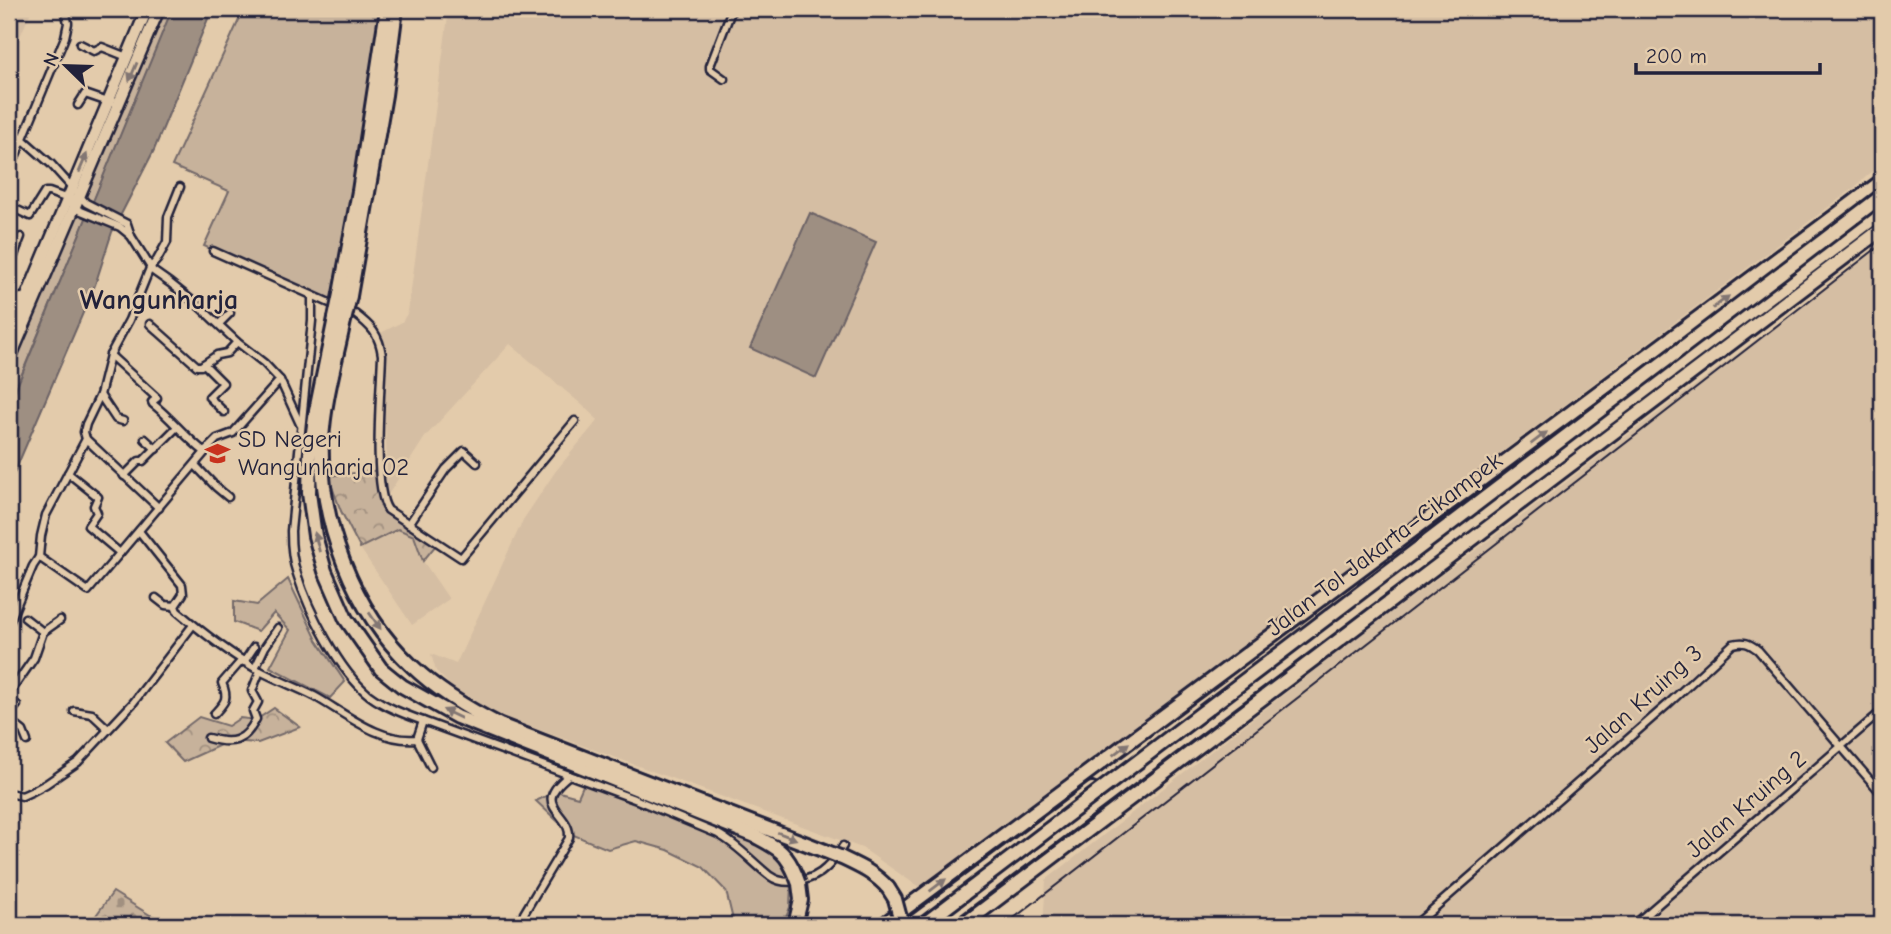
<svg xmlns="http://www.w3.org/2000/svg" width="1891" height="934" viewBox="0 0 1891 934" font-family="'Comic Neue',sans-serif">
<defs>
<pattern id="forest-crowns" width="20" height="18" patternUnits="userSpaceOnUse" patternTransform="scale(1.75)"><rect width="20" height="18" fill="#c7b29b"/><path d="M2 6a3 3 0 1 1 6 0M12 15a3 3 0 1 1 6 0" fill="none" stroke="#a19080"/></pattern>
<pattern id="cemetery-stones" width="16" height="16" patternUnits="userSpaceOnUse" patternTransform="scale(1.75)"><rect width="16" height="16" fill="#c7b29b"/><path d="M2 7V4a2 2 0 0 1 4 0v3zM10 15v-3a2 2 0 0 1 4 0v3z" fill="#a19080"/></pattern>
</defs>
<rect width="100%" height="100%" fill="#e3cbab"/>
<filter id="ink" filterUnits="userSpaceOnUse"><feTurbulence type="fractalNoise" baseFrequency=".0143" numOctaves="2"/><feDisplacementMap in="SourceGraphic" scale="14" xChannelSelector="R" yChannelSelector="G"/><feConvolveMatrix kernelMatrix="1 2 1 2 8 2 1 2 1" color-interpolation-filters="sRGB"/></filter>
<g filter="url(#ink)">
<g fill="#d5bea3">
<polygon points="9,9 32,9 9,62"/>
<polygon points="449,9 1882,9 1882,162 1854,188 1318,590 919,887 862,848 510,719 464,699 436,671 431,654 456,664 523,520 555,472 598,420 581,404 510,344 425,437 384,501 387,463 382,355 377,335 402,322 408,312"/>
<polygon points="1882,246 1882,925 1043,925 1046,880 1351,642 1530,510 1601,455"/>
<polygon points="398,529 413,536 423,561 449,599 412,625 360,548"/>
</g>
<g fill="#c7b29b" stroke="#746a6b" stroke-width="2">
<polygon points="159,9 173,9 9,405 9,361"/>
<polygon points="244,9 387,9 338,307 204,246 229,191 172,166"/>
<polygon points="288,579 317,640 345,682 330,698 270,667 290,630 274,613 258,631 234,622 234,601 257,605"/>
<polygon points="588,774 754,839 778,858 791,883 790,907 783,925 733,925 734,924 726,891 703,867 668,850 636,841 608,849 571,834 536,801 556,791 578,797"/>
</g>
<g fill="url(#forest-crowns)" stroke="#746a6b" stroke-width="2">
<polygon points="380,470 385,506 436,545 423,561 414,536 398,529 360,548 341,511 328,476"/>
<polygon points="274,708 300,727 258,743 229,741 183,762 165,743 199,717 228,726 240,718 256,720"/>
</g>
<polygon fill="url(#cemetery-stones)" stroke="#746a6b" stroke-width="2" points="113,892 150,915 178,925 89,925"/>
<g fill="#9e8f82" stroke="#6c6366" stroke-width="2">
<polygon points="172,9 212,9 154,150 112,232 95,285 9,485 9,406"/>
<polygon points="810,213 876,242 816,378 750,348"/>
</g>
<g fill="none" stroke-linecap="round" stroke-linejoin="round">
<polyline stroke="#9e8f82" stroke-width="10" points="179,38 192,9"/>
<defs>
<g id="minor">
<polyline points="80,44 94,51 102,47 127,57"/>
<polyline points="724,79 710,69 710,66 732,9"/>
<polyline points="78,105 85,94 111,103"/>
<polyline points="9,127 51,164 86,203 127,224 131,236"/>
<polyline points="9,172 65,37 68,23 65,9"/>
<polyline points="9,206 30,216 45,192 49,192 68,199"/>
<polyline points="74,208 120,227 131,236 153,271 170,283 200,307 237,342 264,363 280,380 300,424"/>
<polyline points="17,247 21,237"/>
<polyline points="213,251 334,305"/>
<polyline points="9,287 12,280 10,268 17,247 14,243"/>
<path d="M312 296V321L291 531C291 545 292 560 297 574 308 610 339 671 369 695 385 707 404 714 423 721L637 800 718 834C738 845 752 862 770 876 785 887 813 881 826 868 833 862 838 854 843 846"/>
<path d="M355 314C371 326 379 334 382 355 381 387 372 488 388 510L461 558 575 421"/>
<polyline points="150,324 197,366 201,366 217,355 227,353 237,342"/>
<polyline points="219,324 230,313"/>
<polyline points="9,325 21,297"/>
<path d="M110 355 157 398 152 402 153 404C172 419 186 438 205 452"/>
<polyline points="204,364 223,383 209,397 224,412"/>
<polyline points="100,395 116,419 123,421"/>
<polyline points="86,439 159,508"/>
<polyline points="145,439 156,449"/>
<polyline points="195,465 216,487 228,497"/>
<polyline points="68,473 98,497 94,506 97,513 88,526 120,553"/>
<polyline points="124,476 139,461 143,461 177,427"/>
<polyline points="409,524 446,469 464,451 477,463"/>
<path d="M139 531 182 585 183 594 175 606 177 611C203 633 230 654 260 671 277 680 296 687 314 696 345 713 379 743 417 739L423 721"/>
<polyline points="39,557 88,591 211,445 217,439 233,433 280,380"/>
<polyline points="156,598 165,605 175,606"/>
<polyline points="25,618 43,632"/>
<polyline points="9,623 33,566 39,557 41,536 46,515 86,439 84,432 86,424 100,395 110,355 129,320 150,268 157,260 167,242 168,217 180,187"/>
<polyline points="244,662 254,647"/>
<polyline points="255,668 265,647 278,628"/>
<polyline points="9,694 34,658 43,632 60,620"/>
<polyline points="74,711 92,714 108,729"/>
<polyline points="9,714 17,705"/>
<path d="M214 714C225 702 229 699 222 683L242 660"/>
<polyline points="9,720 23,731 27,741"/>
<path d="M208 738C232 745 245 742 256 719L253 711 258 702 252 691 260 671"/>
<polyline points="417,739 431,767"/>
<polyline points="9,793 22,796 33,791 46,784 78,762 133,703 193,625"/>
<path d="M517 925 569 838C572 812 529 807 568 776"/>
<path d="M1415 925 1667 705 1733 644C1744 641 1749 643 1758 650L1882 794"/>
<polyline points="1634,925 1882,711"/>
</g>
<g id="primary">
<polyline points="9,339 147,9"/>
<polyline points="9,361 159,9"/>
</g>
<g id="motorway">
<polyline points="340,294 359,191 387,9"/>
<polyline points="350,296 385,95 396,9"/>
<path d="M335 318 316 411 310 453 309 493 315 536 325 571 346 619 381 669 402 686 457 717 755 836C777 848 786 851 796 876"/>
<path d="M344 321C336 360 324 400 322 441 319 521 353 611 412 666 438 691 468 709 500 725L825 851"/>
<path d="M840 857C859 866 875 873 888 888"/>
<polyline points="795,925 801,900 799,884"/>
<polyline points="883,925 1882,181"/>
<polyline points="910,925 1092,789"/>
<polyline points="936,925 1882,212"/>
<polyline points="963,925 1882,229"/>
</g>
</defs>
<use href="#minor" stroke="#22223b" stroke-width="11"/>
<use href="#primary" stroke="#22223b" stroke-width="15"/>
<use href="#motorway" stroke="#22223b" stroke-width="18"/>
<use href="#minor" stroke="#e3cbab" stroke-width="6"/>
<use href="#primary" stroke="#e3cbab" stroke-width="10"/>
<use href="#motorway" stroke="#e3cbab" stroke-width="12"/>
<polyline stroke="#22223b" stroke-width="2" points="1005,925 1882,244"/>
<defs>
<g id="motorway-bridge">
<polyline points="335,318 340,294"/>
<polyline points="344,321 350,296"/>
<polyline points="825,851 840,857"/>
<polyline points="796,876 799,884"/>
<polyline points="888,888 895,899 902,925"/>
<polyline points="923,925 1882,196"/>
</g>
</defs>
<use href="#motorway-bridge" stroke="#22223b" stroke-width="18" stroke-linecap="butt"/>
<use href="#motorway-bridge" stroke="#e3cbab" stroke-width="12"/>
</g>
<defs><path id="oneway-solid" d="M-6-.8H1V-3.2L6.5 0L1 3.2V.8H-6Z" transform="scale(1.75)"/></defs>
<g fill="#827673">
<use href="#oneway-solid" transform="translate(133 72) rotate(113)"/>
<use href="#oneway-solid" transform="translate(83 163) rotate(-67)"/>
<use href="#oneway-solid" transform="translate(1721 302) rotate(-37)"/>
<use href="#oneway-solid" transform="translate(1539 438) rotate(-37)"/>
<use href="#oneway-solid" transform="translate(317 542) rotate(-104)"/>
<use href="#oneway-solid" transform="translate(375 621) rotate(55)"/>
<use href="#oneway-solid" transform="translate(452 714) rotate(-154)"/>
<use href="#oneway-solid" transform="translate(1121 749) rotate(-37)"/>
<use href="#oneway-solid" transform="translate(787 836) rotate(21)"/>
<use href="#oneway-solid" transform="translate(938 885) rotate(-37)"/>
</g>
</g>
<defs>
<symbol id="school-bare" viewBox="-9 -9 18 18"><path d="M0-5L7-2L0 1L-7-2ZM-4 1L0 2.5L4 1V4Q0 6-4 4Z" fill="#c8321e" stroke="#e3cbab" stroke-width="2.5" paint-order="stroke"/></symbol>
</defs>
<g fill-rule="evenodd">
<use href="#school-bare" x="200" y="436" width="35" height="35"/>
</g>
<g text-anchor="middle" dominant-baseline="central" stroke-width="5" stroke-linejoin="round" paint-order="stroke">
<g font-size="24" fill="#22223b" stroke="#e3cbab" text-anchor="start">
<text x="238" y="439">SD Negeri<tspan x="238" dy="28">Wangunharja 02</tspan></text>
</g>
<g font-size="24" fill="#22223b" stroke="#e3cbab">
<text transform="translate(1384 544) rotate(-37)">Jalan Tol Jakarta–Cikampek</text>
<text transform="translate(1643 699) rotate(-42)">Jalan Kruing 3</text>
<text transform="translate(1746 804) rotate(-41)">Jalan Kruing 2</text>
</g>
<g font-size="28" font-weight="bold" fill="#22223b" stroke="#e3cbab">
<text x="159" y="300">Wangunharja</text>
</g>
</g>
<rect width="1891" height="934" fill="none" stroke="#e3cbab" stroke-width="35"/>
<rect x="18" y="18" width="1856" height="899" fill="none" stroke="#22223b" stroke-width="2.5" filter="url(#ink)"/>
<g transform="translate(66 66) rotate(293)" stroke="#e3cbab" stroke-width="5" paint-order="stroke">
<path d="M0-5L12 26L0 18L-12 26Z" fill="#22223b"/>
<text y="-10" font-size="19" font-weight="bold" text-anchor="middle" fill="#22223b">N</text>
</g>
<path d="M1636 63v10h184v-10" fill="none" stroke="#22223b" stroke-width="3.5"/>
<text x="1646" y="63" font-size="21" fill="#22223b" stroke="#e3cbab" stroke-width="5" paint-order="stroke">200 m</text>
</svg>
